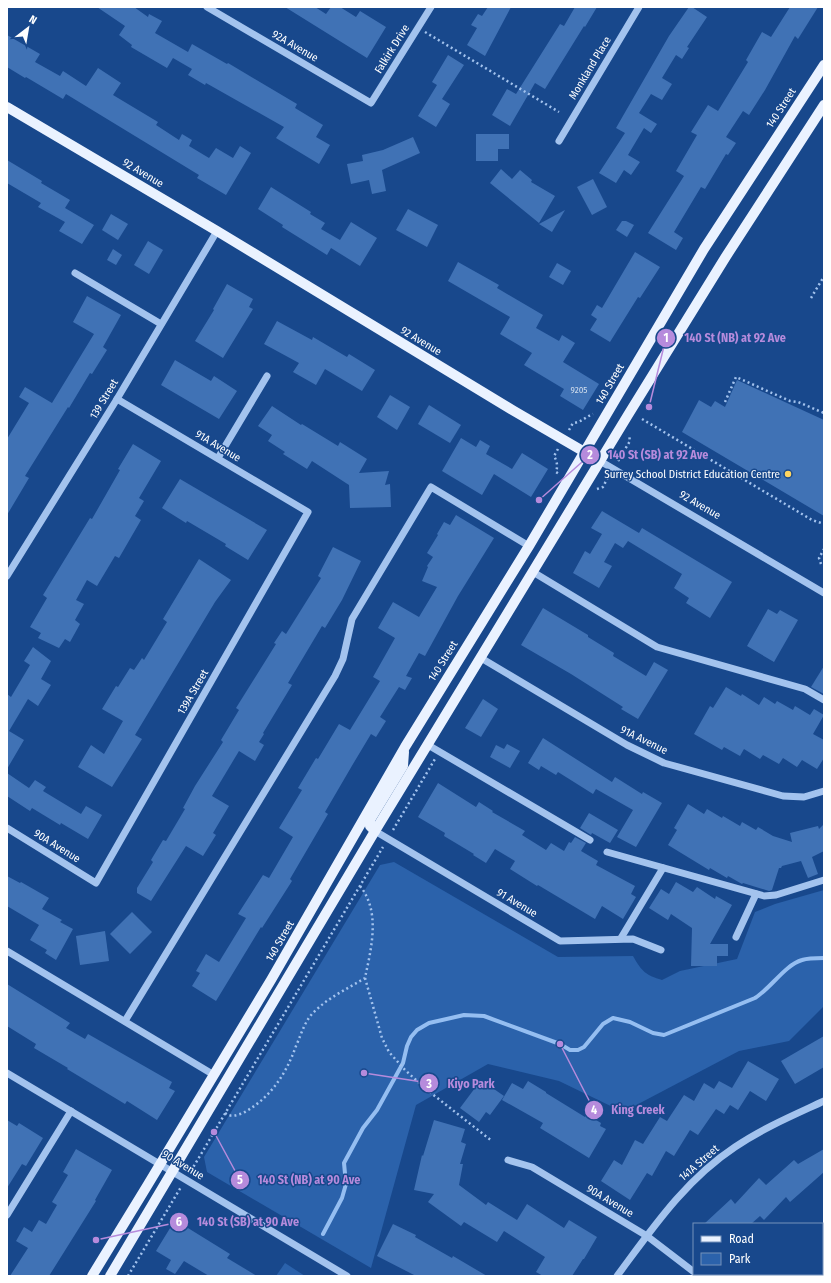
<svg xmlns="http://www.w3.org/2000/svg" width="831" height="1283" viewBox="0 0 831 1283" font-family="'Fira Sans Condensed',sans-serif">
<rect width="100%" height="100%" fill="#18488c"/>
<g fill="#2b62ab">
<path d="M394 862 558 957 633 956C642 972 646 975 662 980L680 971 737 959 755 912 775 904 824 890V1006L789 1041 739 1051 623 1112 559 1081 488 1064 416 1105 371 1268 207 1172 204 1157 380 865Z"/>
<polygon points="285,1263 305,1276 276,1276"/>
</g>
<g fill="none" stroke-linecap="round" stroke-linejoin="round">
<path stroke="#95bef1" stroke-width="4" d="M323 1234 342 1198 346 1184 344 1163 363 1128 377 1110 403 1063 407 1046 411 1037 417 1030 429 1023 464 1015 484 1016 560 1044 570 1050H578L584 1047 603 1024 613 1018 630 1022 653 1033 664 1035 755 998C771 988 785 965 802 960 808 958 817 958 824 958"/>
</g>
<g fill="#4072b5">
<polygon points="97,7 134,7 148,17 149,14 162,21 155,33 188,52 192,44 227,64 228,63 297,104 295,108 323,125 316,137 330,145 319,164 276,138 284,127 206,83 205,85 188,75 192,69 173,58 167,68 131,47 132,45 119,35 125,26"/>
<polygon points="285,7 315,7 326,14 331,7 340,7 356,17 360,11 386,27 367,58"/>
<polygon points="488,7 511,7 485,56 467,45 477,28 471,25 478,14 482,16"/>
<polygon points="575,7 597,7 585,27 584,26 545,89 535,83 510,126 492,115 507,89 516,94 560,24 564,26"/>
<polygon points="689,7 692,7 707,17 687,47 689,48 682,59 676,55 662,78 672,84 662,100 651,94 639,113 657,124 651,133 644,128 628,155 640,162 631,175 624,170 616,183 599,173 625,133 616,128 669,36"/>
<polygon points="790,7 818,7 798,39 795,36 765,90 749,115 743,111 726,137 736,143 728,155 726,154 705,189 701,187 674,232 683,238 676,250 648,233 684,176 676,171 697,135 691,132 708,105 718,111 748,62 746,60 762,32 771,37"/>
<polygon points="7,35 40,54 35,62 60,76 63,71 86,86 98,68 121,83 113,95 158,122 156,125 179,140 182,134 192,140 189,146 209,158 216,148 233,158 240,146 251,153 226,195 197,178 199,175 66,94 63,99 26,77 25,78 7,67"/>
<polygon points="448,55 464,65 442,99 450,104 436,127 418,116 437,85 432,82"/>
<polygon points="476,134 509,134 509,149 498,149 498,161 476,161"/>
<polygon points="413,137 420,153 382,170 386,191 372,194 369,180 351,184 347,164 363,161 362,155 383,150"/>
<polygon points="7,160 42,181 41,183 70,200 65,208 94,225 82,244 59,231 65,222 38,207 41,203 7,183"/>
<polygon points="501,169 512,179 520,170 532,180 531,182 555,196 539,223 490,183"/>
<polygon points="593,179 607,207 592,215 577,187"/>
<polygon points="271,187 311,212 310,214 325,223 321,229 340,240 351,222 377,238 360,266 331,248 327,255 282,227 283,225 258,209"/>
<polygon points="408,209 438,225 427,247 396,230"/>
<polygon points="565,210 552,232 539,224"/>
<polygon points="111,214 128,224 118,240 102,230"/>
<polygon points="622,221 626,221 634,225 627,237 616,230"/>
<polygon points="148,241 163,250 149,274 134,265"/>
<polygon points="113,249 122,255 116,265 107,260"/>
<polygon points="635,252 660,267 640,298 638,297 610,342 590,330 597,319 591,315 597,305 602,308"/>
<polygon points="458,262 499,285 497,288 543,315 536,328 559,341 562,335 575,343 563,362 599,384 583,410 560,396 564,389 524,365 532,353 500,334 510,317 448,281"/>
<polygon points="557,263 571,271 563,285 549,277"/>
<polygon points="227,284 253,299 249,307 253,309 223,358 195,341 214,310 213,309"/>
<polygon points="87,296 121,315 103,347 107,350 92,374 90,373 69,408 68,407 25,476 29,478 7,515 7,439 29,403 19,397 25,387 52,403 94,334 73,322"/>
<polygon points="277,321 312,340 313,337 347,357 349,354 375,370 362,391 325,369 316,385 293,372 299,363 264,344"/>
<polygon points="175,360 211,381 214,376 237,391 219,419 161,385"/>
<polygon points="737,380 824,420 824,516 682,432 699,400 711,407 715,401 725,407"/>
<polygon points="390,395 410,407 397,430 377,417"/>
<polygon points="429,405 461,425 450,443 418,424"/>
<polygon points="272,406 301,425 302,424 338,446 340,442 367,459 359,473 389,471 385,485 390,484 391,507 350,508 349,485 312,461 307,469 283,454 285,452 268,441 272,435 258,426"/>
<polygon points="461,438 476,447 480,440 490,446 486,454 512,469 522,453 548,469 531,497 494,474 482,495 442,471"/>
<polygon points="133,444 161,461 139,498 144,501 135,516 141,520 119,558 115,556 97,586 87,580 76,600 84,604 75,620 80,624 70,642 65,639 59,648 38,638 41,633 30,627 47,598 43,595 90,518 92,519 120,470 118,469"/>
<polygon points="180,479 267,530 248,560 225,546 226,544 187,521 186,523 162,508"/>
<polygon points="602,511 639,533 642,528 732,582 710,618 686,603 689,598 674,588 682,574 628,541 623,548 615,543 604,562 612,566 599,588 573,573 585,551 590,554 602,534 591,528"/>
<polygon points="456,515 494,538 458,596 425,656 419,653 406,676 412,678 405,690 399,687 380,717 386,721 376,737 371,734 353,764 325,812 328,814 290,879 292,881 262,928 261,927 216,1001 192,986 200,973 196,971 206,954 219,962 246,918 238,914 263,875 269,878 293,837 279,828 302,790 298,788 316,758 318,759 339,724 350,730 380,681 373,677 395,638 378,628 393,602 419,617 437,587 422,581 428,567 427,566 433,557 427,553 438,535 437,534 444,522 450,525"/>
<polygon points="333,547 361,561 342,600 325,628 322,626 288,683 292,685 263,733 264,734 259,742 264,745 255,761 239,751 212,796 229,806 213,833 216,835 203,856 186,846 151,901 137,893 137,888 153,862 151,860 163,840 166,841 185,809 183,808 195,786 223,742 221,740 239,710 236,708 276,644 274,643 282,631 286,634 321,578 318,576"/>
<polygon points="199,559 231,580 215,602 135,735 142,739 112,787 78,767 91,745 104,754 123,721 102,709 116,686 118,687 130,668 134,670 142,658 144,660 167,622 163,619"/>
<polygon points="543,608 588,635 588,637 614,653 613,656 646,676 654,662 668,670 638,719 621,709 623,707 571,674 521,645"/>
<polygon points="768,609 777,614 780,610 798,620 774,662 747,646"/>
<polygon points="33,647 51,661 41,679 51,685 38,706 28,699 9,731 24,740 7,769 7,694 11,697 30,665 24,661"/>
<polygon points="824,666 824,694 811,687"/>
<polygon points="726,687 741,696 742,694 759,705 764,697 775,704 777,701 793,710 795,706 810,715 814,709 824,715 813,734 824,740 824,758 817,769 802,760 797,767 783,758 779,764 763,755 760,759 744,749 740,756 724,747 722,750 694,734 710,706 713,708"/>
<polygon points="483,699 498,709 481,737 465,728"/>
<polygon points="543,738 612,782 615,777 642,794 643,792 662,803 636,847 617,837 633,810 596,789 593,794 558,772 556,775 541,766 539,770 528,763"/>
<polygon points="507,744 520,751 510,768 490,757 496,745 504,749"/>
<polygon points="7,773 29,788 35,780 46,787 43,791 81,814 86,806 102,815 88,839 61,823 60,825 32,808 30,811 7,796"/>
<polygon points="438,783 476,807 479,802 493,811 492,812 525,831 522,835 546,850 551,843 564,851 569,842 571,843 575,837 586,843 581,851 598,861 596,865 635,886 631,894 636,897 623,919 602,906 595,919 538,885 537,886 510,869 515,861 495,849 486,863 473,855 474,854 444,836 445,833 418,817"/>
<polygon points="688,804 704,814 707,809 722,818 723,816 740,826 742,822 756,830 758,827 773,836 792,842 790,833 818,826 819,829 824,824 824,851 812,857 818,874 808,878 801,861 782,866 781,868 779,868 772,890 769,891 743,883 742,884 728,876 727,878 710,868 709,870 668,845 677,830 674,828"/>
<polygon points="589,813 618,830 610,843 592,833 591,835 580,828"/>
<polygon points="7,876 20,883 21,882 49,898 42,909 62,920 60,922 73,929 56,960 45,953 47,950 30,940 39,925 7,906"/>
<polygon points="676,882 693,892 697,887 715,899 716,896 732,905 710,944 728,944 728,956 717,956 717,966 691,966 692,928 671,914 668,920 649,908 661,889 669,894"/>
<polygon points="132,912 152,932 130,954 110,934"/>
<polygon points="105,931 109,961 80,965 76,936"/>
<polygon points="7,984 70,1023 66,1028 85,1039 88,1034 172,1082 169,1088 175,1091 157,1120 127,1101 125,1104 67,1069 68,1068 34,1048 36,1044 7,1026"/>
<polygon points="824,1036 824,1067 795,1084 781,1061"/>
<polygon points="748,1061 779,1079 766,1101 750,1091 738,1110 730,1105 724,1114 716,1109 698,1135 690,1130 674,1156 666,1151 652,1176 647,1173 630,1200 601,1181 614,1160 622,1165 635,1140 643,1144 660,1117 667,1121 684,1095 694,1101 704,1083 714,1089 719,1081 732,1088"/>
<polygon points="481,1080 504,1096 490,1115 486,1112 479,1122 460,1108"/>
<polygon points="528,1081 546,1092 546,1093 585,1117 586,1114 601,1123 600,1126 606,1129 589,1158 540,1128 543,1123 502,1100 512,1083 523,1089"/>
<polygon points="7,1120 17,1126 19,1123 43,1138 26,1166 22,1164 7,1188"/>
<polygon points="434,1120 465,1129 461,1142 466,1144 460,1164 463,1164 459,1185 486,1205 488,1202 517,1220 527,1204 564,1228 569,1220 597,1237 584,1259 583,1259 572,1276 543,1276 536,1272 545,1257 504,1231 497,1242 464,1222 461,1226 428,1202 434,1194 414,1190 422,1155 423,1156"/>
<polygon points="76,1149 112,1170 95,1200 96,1201 49,1276 10,1276 28,1248 16,1241 24,1227 32,1232 39,1220 46,1224 57,1205 52,1202 68,1175 63,1172"/>
<polygon points="824,1149 824,1172 790,1202 786,1197 764,1220 760,1216 751,1224 704,1224 731,1199 735,1204 759,1178 766,1185 794,1160 798,1164"/>
<polygon points="175,1220 230,1254 227,1258 257,1276 209,1276 184,1261 175,1274 166,1269 171,1260 156,1251"/>
<polygon points="393,1224 416,1235 415,1237 452,1258 453,1256 487,1276 416,1276 377,1256"/>
</g>
<g fill="none" stroke-linecap="round" stroke-linejoin="round">
<g stroke="#a3c3ee" stroke-width="2.5" stroke-dasharray="2 3" stroke-linecap="butt">
<polyline points="425,32 559,112"/>
<polyline points="811,298 823,278"/>
<polyline points="725,402 736,377 790,401 798,402 824,413"/>
<polyline points="642,419 812,520 824,524"/>
<path d="M569 430 573 423C582 422 585 417 593 414"/>
<path d="M558 449 554 456C557 461 558 466 556 472L559 474"/>
<polyline points="618,461 630,441 629,435"/>
<polyline points="597,489 603,487 608,477"/>
<polyline points="821,564 819,558 824,549"/>
<polyline points="393,830 435,759"/>
<polyline points="365,978 382,1038 389,1052 405,1070 426,1089 492,1141"/>
<path d="M225 1113C231 1118 238 1115 245 1112 271 1097 286 1074 296 1046 301 1035 304 1023 312 1014 327 998 347 989 365 978 371 949 381 912 360 886"/>
<polyline points="191,1171 383,847"/>
<polyline points="128,1276 181,1187"/>
</g>
<g stroke="#a3c3ee" stroke-width="7">
<polyline points="207,7 371,103 431,7"/>
<polyline points="559,141 639,7"/>
<polyline points="75,273 161,324"/>
<polyline points="218,458 267,376"/>
<polyline points="600,461 824,593"/>
<polyline points="533,572 657,647 805,689 824,700"/>
<polyline points="7,576 117,399 217,231"/>
<polyline points="481,658 627,745 664,763 783,796 804,797 824,791"/>
<polyline points="428,745 590,840"/>
<polyline points="7,828 96,883 308,512 117,399"/>
<polyline points="375,831 560,941 633,939 661,950"/>
<polyline points="607,852 764,896 776,895 824,880"/>
<polyline points="736,937 756,894"/>
<polyline points="621,938 663,868"/>
<polyline points="7,951 214,1075"/>
<polyline points="125,1021 335,676 343,659 352,619 431,487 529,546"/>
<polyline points="7,1073 347,1276"/>
<polyline points="508,1160 532,1167 647,1236 694,1272"/>
<polyline points="7,1215 71,1111"/>
<path d="M617 1276C652 1229 685 1180 735 1147 763 1128 794 1115 824 1101"/>
</g>
<g stroke="#eaf2ff" stroke-width="10">
<polyline points="7,107 217,231 514,411 600,461"/>
<polyline points="375,831 370,826 370,820 403,766 404,752"/>
<polyline points="92,1276 147,1186 271,980 405,747 529,546 704,249 824,65"/>
<polyline points="110,1276 375,831 628,415 725,258 824,105"/>
</g>
</g>
<circle fill="#ffd560" stroke="#18488c" stroke-width="1.5" cx="788" cy="474" r="4"/>
<g text-anchor="middle" dominant-baseline="central" stroke-width="3" stroke-linejoin="round" paint-order="stroke">
<g font-size="9" fill="#cfdcec">
<text x="579" y="390">9205</text>
</g>
<g font-size="11" fill="#fff" stroke="#18488c">
<text transform="translate(295 46) rotate(30)">92A Avenue</text>
<text transform="translate(392 49) rotate(-58)">Falkirk Drive</text>
<text transform="translate(590 68) rotate(-59)">Monkland Place</text>
<text transform="translate(781 108) rotate(-57)">140 Street</text>
<text transform="translate(143 173) rotate(31)">92 Avenue</text>
<text transform="translate(421 341) rotate(31)">92 Avenue</text>
<text transform="translate(610 384) rotate(-60)">140 Street</text>
<text transform="translate(104 399) rotate(-59)">139 Street</text>
<text transform="translate(218 446) rotate(31)">91A Avenue</text>
<text transform="translate(700 505) rotate(30)">92 Avenue</text>
<text transform="translate(443 661) rotate(-58)">140 Street</text>
<text transform="translate(193 692) rotate(-60)">139A Street</text>
<text transform="translate(644 740) rotate(26)">91A Avenue</text>
<text transform="translate(57 846) rotate(32)">90A Avenue</text>
<text transform="translate(517 903) rotate(31)">91 Avenue</text>
<text transform="translate(280 941) rotate(-60)">140 Street</text>
<text transform="translate(699 1163) rotate(-41)">141A Street</text>
<text transform="translate(183 1165) rotate(31)">90 Avenue</text>
<text transform="translate(610 1201) rotate(31)">90A Avenue</text>
</g>
<g font-size="11" fill="#fff" stroke="#18488c" text-anchor="end">
<text x="780" y="474">Surrey School District Education Centre</text>
</g>
</g>
<path fill="none" stroke="#b68bdc" stroke-width="1.5" d="M649 407L666 338M539 500L590 455M364 1073L429 1083M560 1044L594 1110M214 1132L240 1180M96 1240L179 1222"/>
<g fill="#b68bdc" stroke="#18488c" stroke-width="1.5">
<circle cx="649" cy="407" r="4"/>
<circle cx="539" cy="500" r="4"/>
<circle cx="364" cy="1073" r="4"/>
<circle cx="560" cy="1044" r="4"/>
<circle cx="214" cy="1132" r="4"/>
<circle cx="96" cy="1240" r="4"/>
<circle cx="666" cy="338" r="10"/>
<circle cx="590" cy="455" r="10"/>
<circle cx="429" cy="1083" r="10"/>
<circle cx="594" cy="1110" r="10"/>
<circle cx="240" cy="1180" r="10"/>
<circle cx="179" cy="1222" r="10"/>
</g>
<g font-size="12" text-anchor="middle" font-weight="bold" fill="#fff">
<text x="666" y="342">1</text>
<text x="590" y="459">2</text>
<text x="429" y="1088">3</text>
<text x="594" y="1114">4</text>
<text x="240" y="1184">5</text>
<text x="179" y="1226">6</text>
</g>
<g font-size="12" text-anchor="middle" font-weight="bold" fill="#b68bdc" stroke="#18488c" stroke-width="3" stroke-linejoin="round" paint-order="stroke">
<text x="735" y="342">140 St (NB) at 92 Ave</text>
<text x="658" y="459">140 St (SB) at 92 Ave</text>
<text x="471" y="1088">Kiyo Park</text>
<text x="638" y="1114">King Creek</text>
<text x="309" y="1184">140 St (NB) at 90 Ave</text>
<text x="248" y="1226">140 St (SB) at 90 Ave</text>
</g>
<rect width="831" height="1283" fill="none" stroke="#ffffff" stroke-width="16"/>
<rect x="693" y="1223" width="130" height="52" fill="#18488c" stroke="#7491ba"/>
<rect x="701" y="1236" width="20" height="6" fill="#eaf2ff" stroke="#7491ba"/>
<text x="729" y="1243" font-size="12" fill="#ffffff">Road</text>
<rect x="701" y="1253" width="20" height="12" fill="#2b62ab" stroke="#7491ba"/>
<text x="729" y="1263" font-size="12" fill="#ffffff">Park</text>
<g transform="translate(28 28) rotate(31)" stroke="#18488c" stroke-width="3" paint-order="stroke">
<path d="M0-3L7 15L0 10L-7 15Z" fill="#ffffff"/>
<text y="-6" font-size="11" font-weight="bold" text-anchor="middle" fill="#ffffff">N</text>
</g>
</svg>
